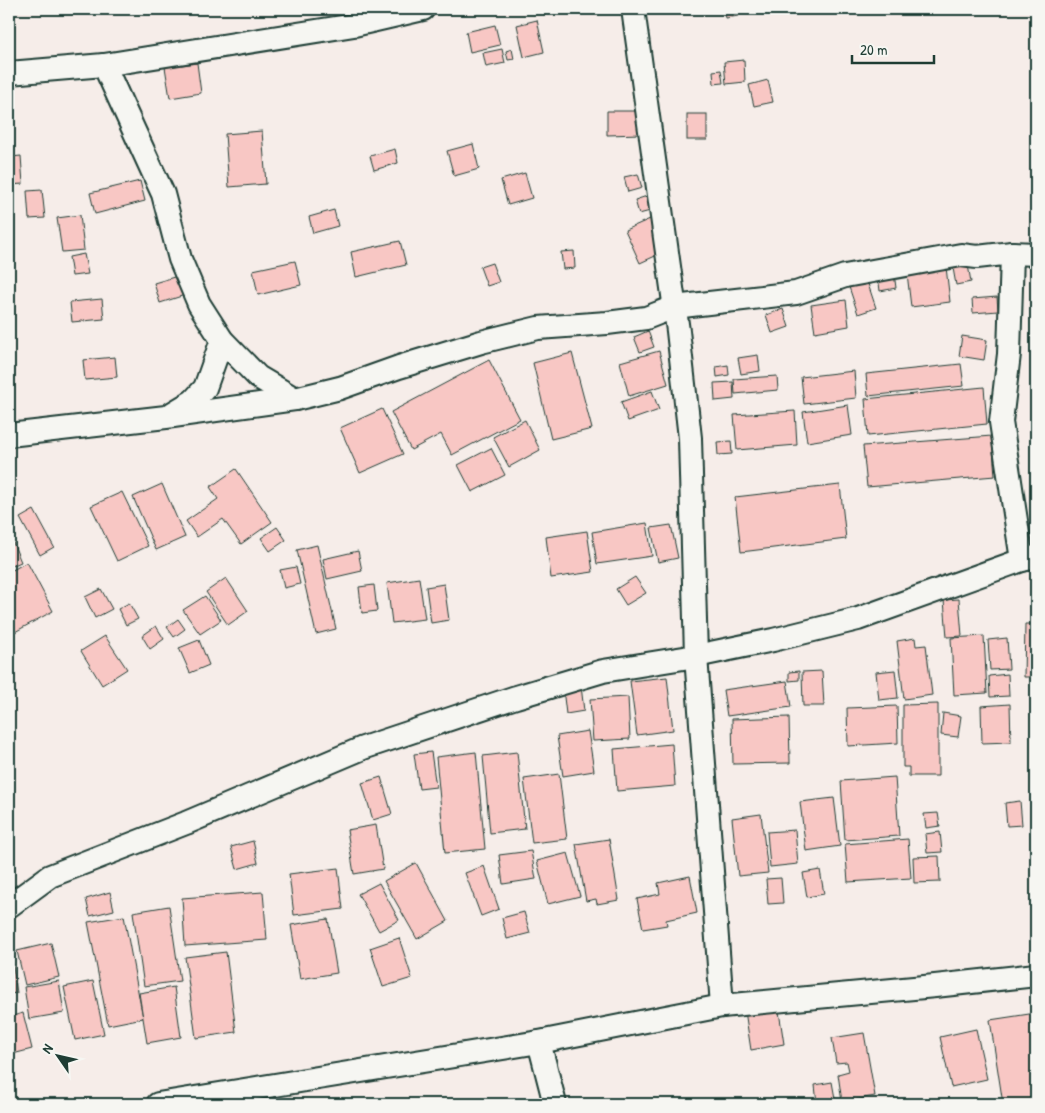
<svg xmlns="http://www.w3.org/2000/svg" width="1045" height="1113" viewBox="0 0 1045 1113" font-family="'Patrick Hand',sans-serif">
<rect width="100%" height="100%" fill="#f6ede9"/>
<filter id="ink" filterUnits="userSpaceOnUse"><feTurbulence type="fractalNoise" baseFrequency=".02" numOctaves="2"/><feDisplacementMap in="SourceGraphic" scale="10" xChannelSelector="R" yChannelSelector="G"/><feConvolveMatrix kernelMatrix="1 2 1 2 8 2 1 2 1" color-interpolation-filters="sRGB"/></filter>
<g filter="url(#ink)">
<g fill="#f8c7c4" stroke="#1f3d34">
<polygon points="9,9 31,9 9,12"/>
<polygon points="724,9 736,9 738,16 726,18"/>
<polygon points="537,20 544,52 524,57 517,25"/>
<polygon points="495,25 500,45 470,52 466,32"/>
<polygon points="502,49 505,63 486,67 483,53"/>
<polygon points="512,49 514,59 508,60 506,51"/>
<polygon points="744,60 745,82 726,84 724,62"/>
<polygon points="197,63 201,93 170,98 165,67"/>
<polygon points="721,70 723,83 714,84 713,71"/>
<polygon points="768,80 773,102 754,106 749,85"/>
<polygon points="607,111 641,111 641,134 607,135"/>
<rect x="687" y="114" width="20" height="26"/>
<polygon points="262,131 266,184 229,187 225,134"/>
<polygon points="473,144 479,169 454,176 447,151"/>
<polygon points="395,149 398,163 374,170 370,156"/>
<polygon points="21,156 23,184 9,185 9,175 12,174 11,157"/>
<polygon points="525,173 532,198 508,205 501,180"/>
<polygon points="638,174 642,188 628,192 624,177"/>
<polygon points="140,181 145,201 95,214 90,193"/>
<polygon points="42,190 45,218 29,219 27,191"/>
<polygon points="650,195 654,210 639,214 635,200"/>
<polygon points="334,210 338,226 313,233 309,217"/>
<polygon points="80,215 84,250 62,252 57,218"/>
<polygon points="650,219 664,252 640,263 625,230"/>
<polygon points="400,241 406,265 356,277 351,252"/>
<polygon points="574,251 575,268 563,269 561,252"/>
<polygon points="84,254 88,274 72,276 69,257"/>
<polygon points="295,261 301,285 258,295 253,270"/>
<polygon points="492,263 499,282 487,286 480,267"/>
<polygon points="968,265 971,282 956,285 953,268"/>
<polygon points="946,267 950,302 911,307 907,273"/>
<polygon points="894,273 896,288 880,291 878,275"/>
<polygon points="181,275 188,294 160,303 154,283"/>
<polygon points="866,278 876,308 858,314 848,284"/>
<polygon points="997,297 998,311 973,313 972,299"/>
<polygon points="102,299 104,319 72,322 70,302"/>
<polygon points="846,300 849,326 815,332 811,305"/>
<polygon points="783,309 789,327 772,333 766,315"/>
<polygon points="648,331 654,347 640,352 634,337"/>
<polygon points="962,336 987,340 984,360 959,356"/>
<polygon points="659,351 668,384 629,396 620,362"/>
<polygon points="572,353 592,429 551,439 533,363"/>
<polygon points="758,355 760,371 741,374 738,358"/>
<polygon points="115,357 117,377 85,380 83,360"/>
<polygon points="489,360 520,419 452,455 441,434 411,450 391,412"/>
<polygon points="961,364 964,386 868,396 866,374"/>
<polygon points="728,365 729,375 717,377 716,367"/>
<polygon points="854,371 856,398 804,404 801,377"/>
<polygon points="777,376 778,390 735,394 734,379"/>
<polygon points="733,382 734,399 715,401 714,383"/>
<polygon points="984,387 987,424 868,436 865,399"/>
<polygon points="652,391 659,410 628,421 621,402"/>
<polygon points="848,405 852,435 807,442 803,412"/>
<polygon points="382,409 403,454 360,473 340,428"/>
<polygon points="795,411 797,445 737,450 734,415"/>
<polygon points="525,420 540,450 509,467 493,437"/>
<polygon points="992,436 995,476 867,487 863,446"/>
<polygon points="731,441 732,454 718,455 717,442"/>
<polygon points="491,448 505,475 472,492 458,465"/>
<polygon points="236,469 272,522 241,544 223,519 197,537 186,521 218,499 210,487"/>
<polygon points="162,484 185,537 156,550 133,497"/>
<polygon points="840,485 846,539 741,552 735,497"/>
<polygon points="122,492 148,546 117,561 91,506"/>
<polygon points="34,510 54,547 40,555 20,518"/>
<polygon points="647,523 652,556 597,564 592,532"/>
<polygon points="671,525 678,558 658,562 651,528"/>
<polygon points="277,527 286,540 270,551 261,538"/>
<polygon points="587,531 593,572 551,578 546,537"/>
<polygon points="9,533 21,562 9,567"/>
<polygon points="317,545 336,629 316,634 297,550"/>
<polygon points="358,551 362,571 327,579 323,559"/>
<polygon points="27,562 53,611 13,633 9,625 9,572"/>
<polygon points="296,567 300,584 284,588 280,570"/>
<polygon points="635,577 646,593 626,605 616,589"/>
<polygon points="226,578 248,611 228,625 206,592"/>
<polygon points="419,578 425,619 392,623 387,583"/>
<polygon points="444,584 449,620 431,623 426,587"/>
<polygon points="374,585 377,611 362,613 359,587"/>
<polygon points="101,589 112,609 95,618 85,597"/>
<polygon points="205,596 221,620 200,634 183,610"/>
<polygon points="959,599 962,636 947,637 944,600"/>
<polygon points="129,603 138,619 126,625 118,609"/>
<polygon points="178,619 185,629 174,637 167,627"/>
<polygon points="1025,624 1036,624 1036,677 1024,677"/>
<polygon points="156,626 164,639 150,649 142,636"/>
<polygon points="105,636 127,669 102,685 81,651"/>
<polygon points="984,636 987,693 954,695 951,638"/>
<polygon points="915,638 916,646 926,645 932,695 904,699 897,641"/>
<polygon points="1007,638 1009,669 990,670 988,640"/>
<polygon points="199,640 209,665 190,673 179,648"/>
<polygon points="895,670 898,698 879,700 876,672"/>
<polygon points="799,671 799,680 789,681 789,672"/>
<polygon points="822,671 824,706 803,706 802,672"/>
<polygon points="1008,674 1009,696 990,697 989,676"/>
<polygon points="667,677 673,730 637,735 630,681"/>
<polygon points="787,681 791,707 727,716 723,690"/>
<polygon points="581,686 584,711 566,714 563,689"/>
<polygon points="628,697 630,739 593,741 590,699"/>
<polygon points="938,704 938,776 909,776 909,767 903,767 903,705"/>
<polygon points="1010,704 1011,742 982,743 981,706"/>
<polygon points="897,706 898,743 848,746 847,708"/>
<polygon points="943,713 961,716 958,737 941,735"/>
<polygon points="789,717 790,763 733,764 732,719"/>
<polygon points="588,731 594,771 563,776 557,736"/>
<polygon points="672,744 675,786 617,791 614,749"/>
<polygon points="431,752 436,787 419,789 414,754"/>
<polygon points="476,752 485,849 445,853 436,757"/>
<polygon points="517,752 525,829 490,833 483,756"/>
<polygon points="559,774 567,839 532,843 524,779"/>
<polygon points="381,777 392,814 373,820 362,783"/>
<polygon points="895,777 899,836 845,840 841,781"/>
<polygon points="834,798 840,846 806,851 800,802"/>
<polygon points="1020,801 1022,825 1007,826 1005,803"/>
<polygon points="938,813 940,826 926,828 924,814"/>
<polygon points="761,814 768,873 738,876 732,818"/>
<polygon points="376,825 383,869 354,874 347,830"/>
<polygon points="795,830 798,864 770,867 767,832"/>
<polygon points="940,832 942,852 927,853 925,834"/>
<polygon points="609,839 619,900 597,904 596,899 586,901 576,844"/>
<polygon points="908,839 911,878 848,882 845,844"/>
<polygon points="253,841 258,863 237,869 231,847"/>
<polygon points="531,851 536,879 503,884 499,855"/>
<polygon points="568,853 580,896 548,904 537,861"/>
<polygon points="939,856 940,882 914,883 913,857"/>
<polygon points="416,863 448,921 417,939 384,881"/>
<polygon points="484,866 499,909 481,916 465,873"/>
<polygon points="338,868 343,909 294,915 289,874"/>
<polygon points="820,870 824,894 807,897 803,873"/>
<polygon points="690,876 697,913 666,920 667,925 643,929 637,899 660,894 658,883"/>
<polygon points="781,878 783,903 768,904 766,879"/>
<polygon points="379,883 399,920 379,931 358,894"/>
<polygon points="110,892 114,910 90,916 86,899"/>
<polygon points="263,892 267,940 185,946 182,898"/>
<polygon points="169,906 180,981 144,986 133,912"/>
<polygon points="524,912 530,933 507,939 502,918"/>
<polygon points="124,916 143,1018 108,1025 88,922"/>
<polygon points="328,919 337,973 300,979 291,925"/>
<polygon points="399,938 412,978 383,987 370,948"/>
<polygon points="51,943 59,977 25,985 17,951"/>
<polygon points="226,952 236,1032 196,1038 185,957"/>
<polygon points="9,959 12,959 17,993 9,994"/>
<polygon points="59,981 64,1013 29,1019 24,987"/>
<polygon points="93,981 104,1034 75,1040 64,987"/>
<polygon points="174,987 181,1037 147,1043 139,993"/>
<polygon points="778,1005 784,1044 751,1050 745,1011"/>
<polygon points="23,1013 32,1049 9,1055 9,1017"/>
<polygon points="1036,1013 1036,1104 1003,1104 990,1020"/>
<polygon points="976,1029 987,1079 951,1087 940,1037"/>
<polygon points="864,1033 875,1096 842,1102 838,1074 849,1071 847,1062 836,1063 832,1038"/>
<polygon points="832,1082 836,1104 817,1104 815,1085"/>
</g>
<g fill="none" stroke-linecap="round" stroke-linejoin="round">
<defs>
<g id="street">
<polyline points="633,9 678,331 690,438 696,656 722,1006"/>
<polyline points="104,65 163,194 180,259 199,304 222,340 258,377 295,399 340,388 399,367 481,342 538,328 607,323 646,318 674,307 796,293 845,276 961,255 977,257 1012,253 1009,354 1001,422 1022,560"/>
<polyline points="9,73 104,65 354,25 423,9"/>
<polyline points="1012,253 1036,254"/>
<polyline points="173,413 193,401 205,388 222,340"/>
<polyline points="9,435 166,417 295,399"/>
<polyline points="9,906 50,876 186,823 363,748 516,697 603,671 696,656 773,640 858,619 1022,560 1036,557"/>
<polyline points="539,1042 555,1104"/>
<polyline points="158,1104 539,1042 722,1006 935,986 1036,975"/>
</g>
</defs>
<use href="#street" stroke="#1f3d34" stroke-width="26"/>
<use href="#street" stroke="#f6f6f2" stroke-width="22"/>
</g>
</g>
<rect width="1045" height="1113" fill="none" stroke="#f6f6f2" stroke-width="30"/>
<rect x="15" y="15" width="1015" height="1083" fill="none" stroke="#1f3d34" stroke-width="2" filter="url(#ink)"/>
<g transform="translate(58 1056) rotate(304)" stroke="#f6f6f2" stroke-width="4" paint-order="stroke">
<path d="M0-4L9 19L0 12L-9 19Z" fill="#1f3d34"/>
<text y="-8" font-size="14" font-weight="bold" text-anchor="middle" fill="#1f3d34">N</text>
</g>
<path d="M852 55v8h82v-8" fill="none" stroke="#1f3d34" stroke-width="2.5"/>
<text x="860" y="55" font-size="15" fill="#1f3d34" stroke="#f6f6f2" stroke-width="4" paint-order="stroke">20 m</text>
</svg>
